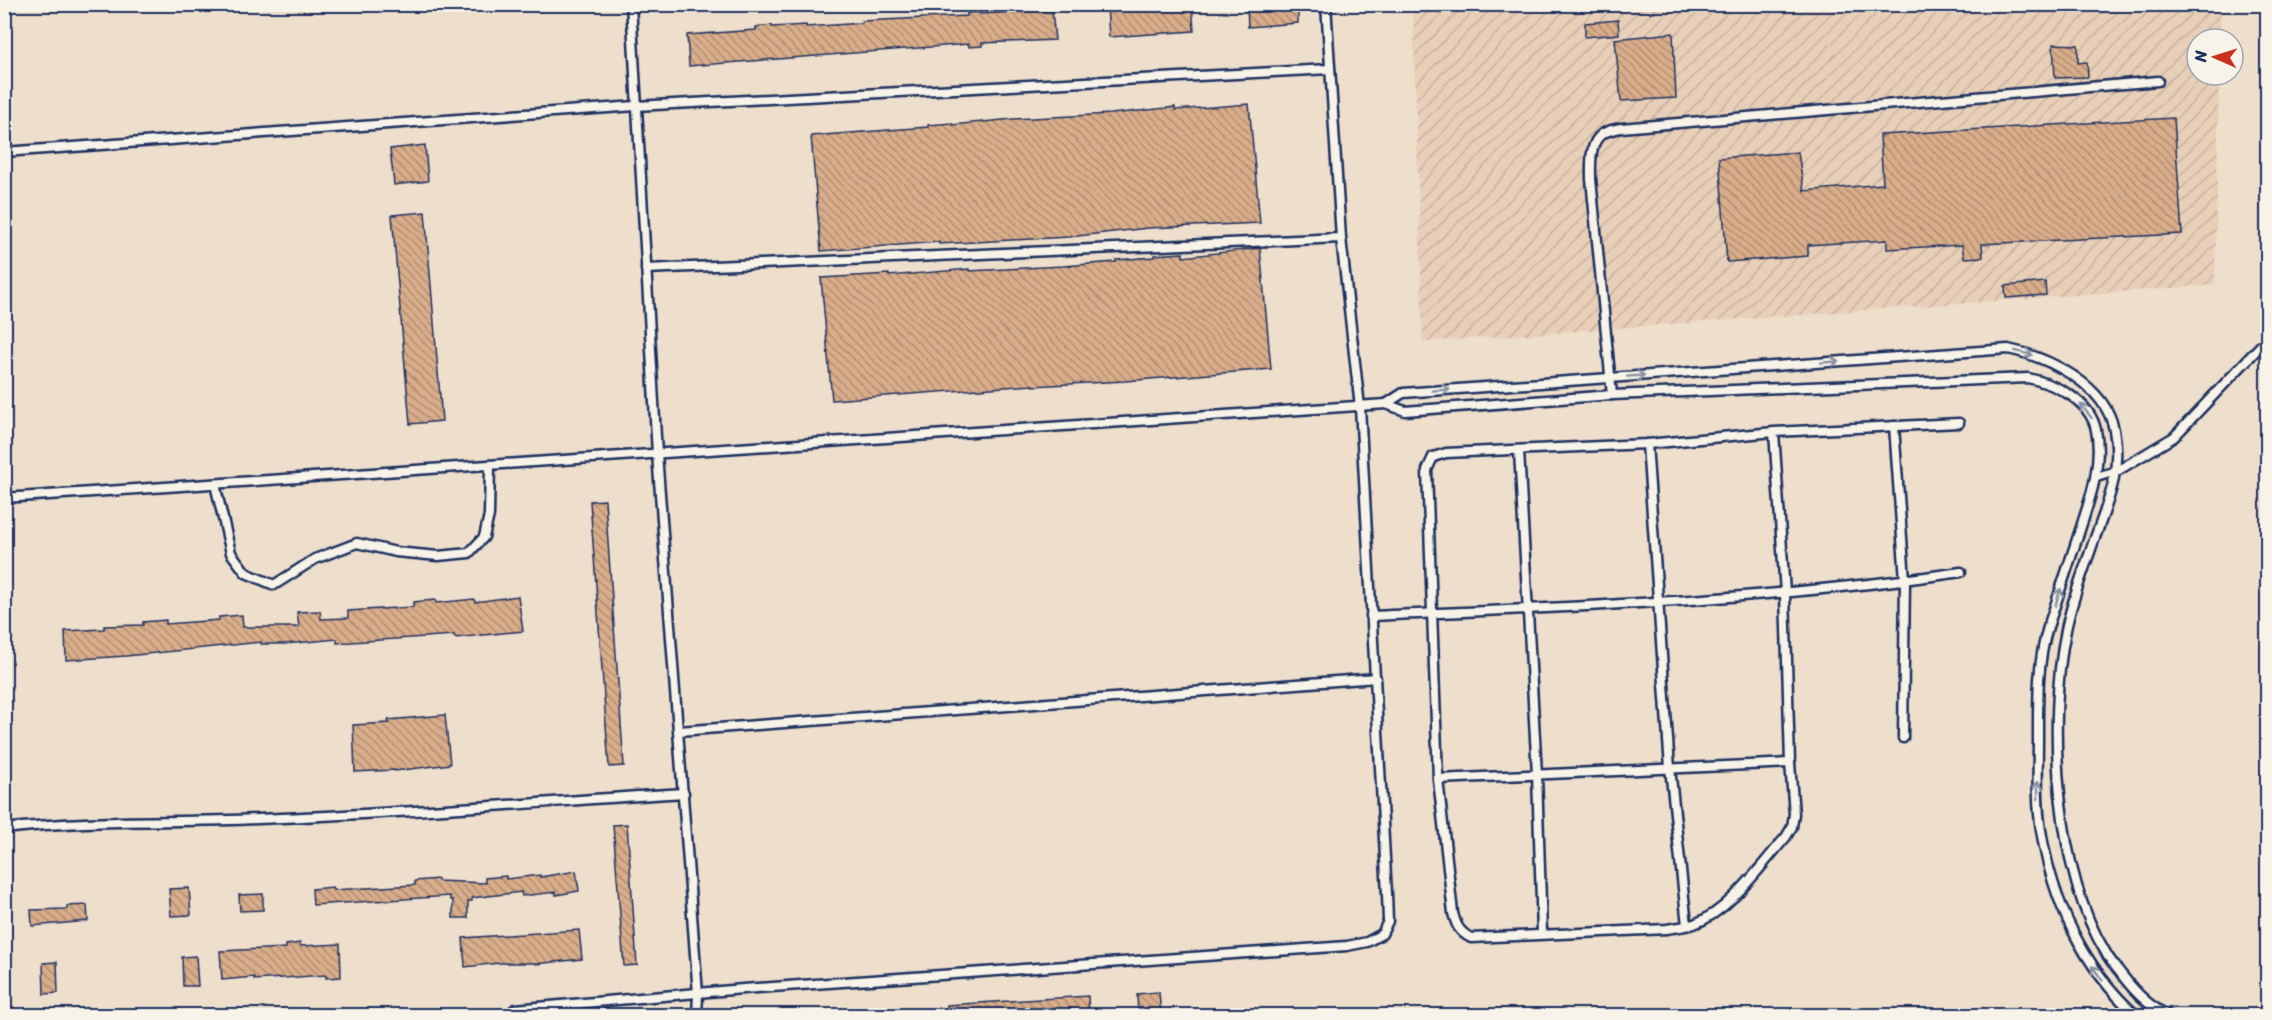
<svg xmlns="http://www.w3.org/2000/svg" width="2272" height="1020" viewBox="0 0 2272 1020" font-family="Sriracha,sans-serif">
<defs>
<pattern id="industrial-furrows" width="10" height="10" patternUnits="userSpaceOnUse" patternTransform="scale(1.5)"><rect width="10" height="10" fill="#e8cfb8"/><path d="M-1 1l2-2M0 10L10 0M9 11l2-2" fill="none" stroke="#c6b2a1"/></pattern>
<pattern id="building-back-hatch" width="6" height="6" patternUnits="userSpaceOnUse" patternTransform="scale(1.5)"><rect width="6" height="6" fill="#d9ad8a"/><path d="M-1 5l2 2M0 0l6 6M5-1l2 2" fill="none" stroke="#af8d74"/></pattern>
</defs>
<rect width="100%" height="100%" fill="#eedecc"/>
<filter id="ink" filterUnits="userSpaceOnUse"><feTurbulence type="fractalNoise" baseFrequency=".0167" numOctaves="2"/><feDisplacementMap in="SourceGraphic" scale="12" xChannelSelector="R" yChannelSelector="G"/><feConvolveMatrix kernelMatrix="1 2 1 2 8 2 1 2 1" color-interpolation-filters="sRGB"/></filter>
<g filter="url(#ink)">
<polygon fill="url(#industrial-furrows)" points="1413,5 2221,5 2220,39 2197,39 2197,75 2219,75 2215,285 1423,342"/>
<g fill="url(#building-back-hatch)" stroke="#1b2f5e" stroke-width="1.5">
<polygon points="1130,4 1192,4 1194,31 1109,37 1107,6"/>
<polygon points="1247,4 1298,4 1298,23 1248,27"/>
<polygon points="1052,10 1055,40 982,43 982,46 969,47 969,44 689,66 687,35 756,30 756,27 772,25 772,27 806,25 806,27 862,23 862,21 967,16 967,13 980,12 980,14"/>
<polygon points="1618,20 1619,34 1585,37 1585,23"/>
<polygon points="1673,33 1676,98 1621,101 1615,39"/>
<polygon points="2053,44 2078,45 2078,63 2087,62 2088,77 2055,78"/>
<polygon points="1249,104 1260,223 1148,228 1069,237 939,244 939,242 821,251 811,136 928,127 928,125 952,123 952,125 1013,119 1111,114 1175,107 1175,110"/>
<polygon points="2174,118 2182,234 1982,244 1983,257 1964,258 1962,245 1887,249 1887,240 1808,245 1808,256 1727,262 1719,158 1798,152 1804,191 1883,184 1880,135"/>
<polygon points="425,145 428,181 394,185 390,149"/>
<polygon points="425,212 442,421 410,424 392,215"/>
<polygon points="1260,248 1271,369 1125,381 1033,386 1033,385 832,400 821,278 889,274 889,276 969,269 969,271 1063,266 1116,262 1116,260 1154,257 1154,255 1183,253 1183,257"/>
<polygon points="2045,282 2046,295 2006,298 2005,286"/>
<polygon points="605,500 624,766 609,767 590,501"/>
<polygon points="518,596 523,631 455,638 454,635 337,643 337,639 285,644 261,644 261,642 126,656 66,660 65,631 104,629 104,626 143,625 143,622 166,620 166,624 219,620 219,617 242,615 243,627 299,627 297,612 320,611 321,619 348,618 348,611 413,607 413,602 435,600 436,603 474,599 475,602"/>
<polygon points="445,715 450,764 395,771 395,770 355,772 353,725 389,723 388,720"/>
<polygon points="627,824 637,965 624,966 613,825"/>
<polygon points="576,871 579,891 556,895 556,892 522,896 521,892 472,898 472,901 468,901 468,918 453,918 453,900 450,900 450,896 313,905 312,889 333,887 333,890 415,885 415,881 438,879 438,881 486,883 485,878 506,876 506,879 540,875 540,877"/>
<polygon points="189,888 191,915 171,916 169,889"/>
<polygon points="263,894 263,910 240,911 239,895"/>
<polygon points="87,905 88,921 32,926 31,910 67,909 67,906"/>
<polygon points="579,930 582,959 535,964 535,963 499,963 465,967 463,938"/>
<polygon points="300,943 301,946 340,944 341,977 326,978 326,975 254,980 254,977 222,980 220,951 286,948 286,945"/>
<polygon points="196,956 198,986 183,986 182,957"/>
<polygon points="57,962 58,993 44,994 43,963"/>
<polygon points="1159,992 1161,1016 1138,1016 1137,994"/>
<polygon points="1088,996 1089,1016 947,1016 947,1005"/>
</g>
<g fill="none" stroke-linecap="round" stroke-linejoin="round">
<defs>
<g id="lane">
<polyline points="631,4 657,454 698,994 697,1016"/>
<polyline points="4,152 636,106 1330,69"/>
<polyline points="646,269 1341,238"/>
<path d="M1612 395 1591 179C1591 165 1589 143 1602 134 1607 131 1615 129 1621 128L2158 81"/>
<path d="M1386 404 1403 393 2008 349C2048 357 2106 385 2114 430 2123 476 2104 510 2090 552 2081 577 2071 604 2066 630 2047 722 2056 872 2106 953 2110 961 2117 968 2122 975 2134 991 2150 1008 2170 1016"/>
<polyline points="1894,426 1905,580 1903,738"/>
<path d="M1774 432 1785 593 1790 763 1794 814 1792 827 1786 837C1761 865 1730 911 1694 924 1686 927 1676 927 1667 929L1471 938C1459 932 1456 925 1453 913L1438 779 1427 470 1433 457 1446 453 1647 444 1774 432 1959 423"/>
<polyline points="1647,444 1670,768 1687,925"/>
<polyline points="1519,451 1537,774 1542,934"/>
<polyline points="2096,477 2117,471 2174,437 2268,338"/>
<polyline points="215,484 231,553 246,573 274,585 315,559 357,543 396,552 438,556 469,553 484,537 489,515 490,465"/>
<path d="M4 498 1386 404 1405 411 1612 395 2028 378C2055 384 2090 400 2096 430 2103 466 2089 502 2078 536 2068 566 2058 596 2048 627 2037 663 2038 702 2038 739 2038 769 2036 800 2041 830 2052 900 2083 968 2137 1016"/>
<path d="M1371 616C1568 607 1765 601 1961 572"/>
<polyline points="679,731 1376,678"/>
<polyline points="1438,779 1790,763"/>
<path d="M4 829C89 819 173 823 258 819 400 814 542 802 684 793"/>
<polyline points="508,1016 515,1009 743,989 1347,946 1367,942 1382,934 1388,921 1387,894 1360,407 1341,238 1326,4"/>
<polyline points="2254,1016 2268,1014"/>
</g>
</defs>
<use href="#lane" stroke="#1b2f5e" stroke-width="13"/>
<use href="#lane" stroke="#f7f3e8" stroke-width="8"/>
</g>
<defs><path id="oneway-shaft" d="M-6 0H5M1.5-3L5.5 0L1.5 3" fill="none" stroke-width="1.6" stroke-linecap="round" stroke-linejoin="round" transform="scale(1.5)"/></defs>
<g stroke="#8991a3">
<use href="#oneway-shaft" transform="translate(2024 353) rotate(14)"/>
<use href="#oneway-shaft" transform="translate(1830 362) rotate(-4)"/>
<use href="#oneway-shaft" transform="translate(1636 376) rotate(-4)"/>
<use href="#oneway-shaft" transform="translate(1441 390) rotate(-4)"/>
<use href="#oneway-shaft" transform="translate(2086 411) rotate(-129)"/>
<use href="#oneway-shaft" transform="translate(2058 597) rotate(-72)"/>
<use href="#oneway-shaft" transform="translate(2038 790) rotate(-90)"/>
<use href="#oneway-shaft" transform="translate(2097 973) rotate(-127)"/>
</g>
</g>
<rect width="2272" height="1020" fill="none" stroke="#f7f3e8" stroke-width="24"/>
<rect x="12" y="12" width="2248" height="996" fill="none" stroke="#1b2f5e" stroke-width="2" filter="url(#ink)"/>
<g transform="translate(2215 57) rotate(273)"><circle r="28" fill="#f7f3e8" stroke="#9fa5b1" stroke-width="1.5"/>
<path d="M0-4.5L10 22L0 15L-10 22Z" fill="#c8321e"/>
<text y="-9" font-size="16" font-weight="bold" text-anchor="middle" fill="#1b2f5e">N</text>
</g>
</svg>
